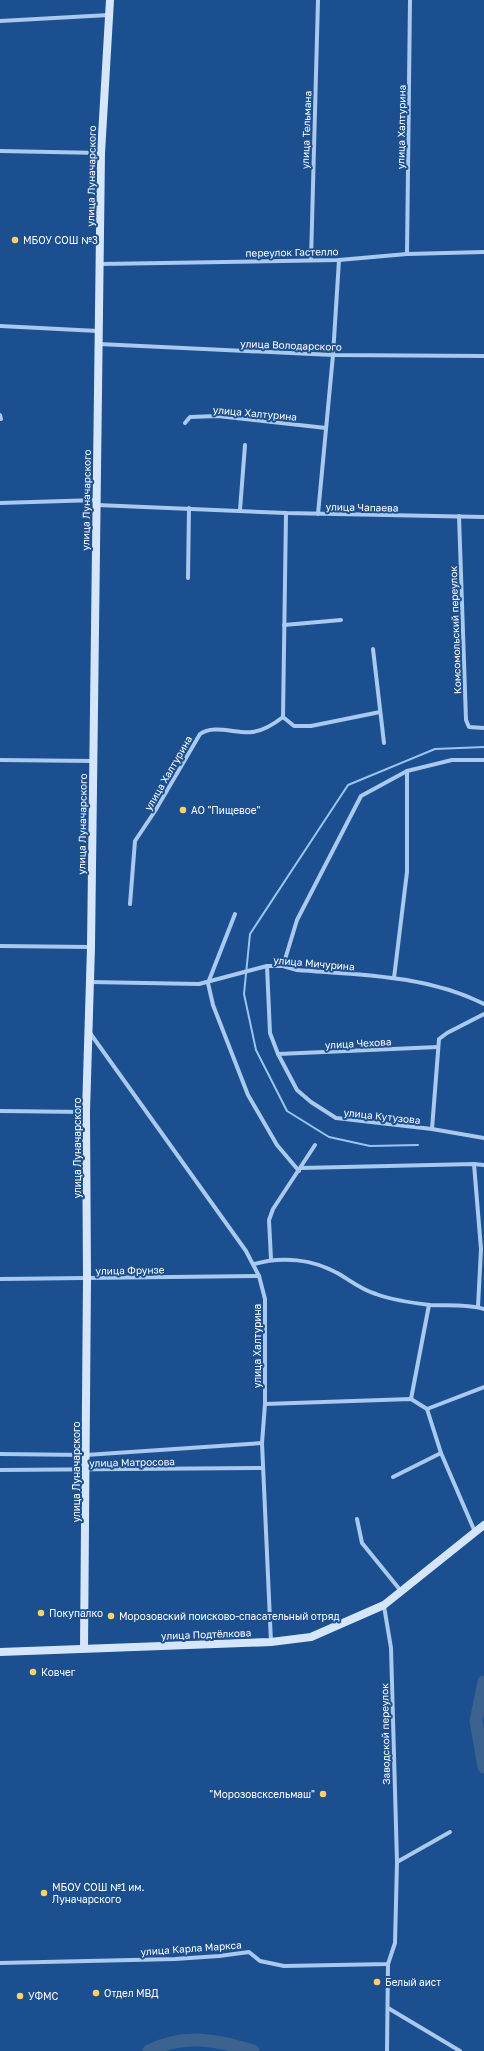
<svg xmlns="http://www.w3.org/2000/svg" width="484" height="2051" viewBox="0 0 484 2051" font-family="'Golos Text',sans-serif">
<rect width="100%" height="100%" fill="#1b4f8f"/>
<g fill="none" stroke-linecap="round" stroke-linejoin="round">
<polyline stroke="#9cc4f0" stroke-width="2" points="418,1145 370,1146 329,1137 287,1111 256,1050 244,994 250,934 348,785 435,749 484,747"/>
<g stroke="#3c6290" stroke-width="13">
<polyline points="484,1682 476,1721 484,1767"/>
<path d="M149 2051C184 2033 217 2040 253 2051"/>
</g>
<g stroke="#a9c9ee" stroke-width="4">
<polyline points="0,21 109,15"/>
<polyline points="0,151 101,153"/>
<polyline points="407,254 410,0"/>
<polyline points="311,260 318,0"/>
<polyline points="100,264 339,260 407,254 484,252"/>
<polyline points="0,326 98,331"/>
<polyline points="99,344 333,355 484,356"/>
<polyline points="0,415 1,419"/>
<polyline points="185,423 190,417 218,416 326,428"/>
<polyline points="0,503 97,500"/>
<polyline points="97,505 286,513 484,517"/>
<polyline points="240,510 245,445"/>
<polyline points="318,514 333,355 339,260"/>
<polyline points="459,516 466,720 469,727 484,728"/>
<polyline points="188,578 189,508"/>
<polyline points="284,625 341,620"/>
<polyline points="373,649 384,743"/>
<polyline points="283,717 286,513"/>
<polyline points="283,717 294,726 311,726 380,712"/>
<polyline points="0,760 93,761"/>
<path d="M130 904 135 841 155 811 200 734C213 724 237 734 252 732 264 731 274 724 283 717"/>
<polyline points="235,914 208,983 213,1005 248,1095 277,1145 299,1171"/>
<polyline points="0,946 91,947"/>
<polyline points="267,966 270,1033 278,1054 297,1090 311,1102 336,1118 432,1129 484,1138"/>
<polyline points="283,966 297,920 361,796 407,771 452,760 484,760"/>
<polyline points="394,978 407,872 407,771"/>
<path d="M90 982 199 984 267 966H283L297 970C361 975 426 975 484 1004"/>
<polyline points="90,1033 246,1251 259,1276 265,1299 265,1404 262,1443 271,1642"/>
<polyline points="278,1054 438,1047"/>
<polyline points="0,1111 86,1112"/>
<polyline points="432,1129 439,1039 447,1033 484,1014"/>
<polyline points="474,1164 481,1249 478,1307"/>
<polyline points="301,1168 474,1164 484,1165"/>
<polyline points="271,1259 269,1220 273,1209 315,1145"/>
<path d="M254 1264C282 1256 313 1259 339 1274 351 1281 362 1290 376 1294 392 1300 413 1303 430 1305 447 1306 467 1304 484 1309"/>
<polyline points="0,1279 259,1276"/>
<polyline points="411,1399 429,1305"/>
<polyline points="265,1404 411,1399 427,1409 441,1453 475,1532"/>
<polyline points="427,1409 484,1387"/>
<polyline points="0,1454 86,1455 262,1443"/>
<polyline points="0,1470 263,1468"/>
<polyline points="393,1477 441,1453"/>
<polyline points="357,1519 362,1543 401,1591"/>
<polyline points="397,1862 450,1832"/>
<polyline points="0,1963 175,1959 219,1956 249,1952 260,1961 284,1966 388,1964 395,1943 397,1862 391,1648 384,1606"/>
<polyline points="388,2008 460,2051"/>
<polyline points="387,2051 388,1964"/>
</g>
<g stroke="#d6e6fa" stroke-width="8">
<polyline points="84,1648 87,1279 86,1112 91,947 101,153 110,0"/>
<polyline points="0,1652 271,1642 311,1637 384,1605 484,1525"/>
</g>
</g>
<g fill="#ffd166" stroke="#1b4f8f" stroke-width="1.5">
<circle cx="15" cy="240" r="4"/>
<circle cx="183" cy="810" r="4"/>
<circle cx="41" cy="1613" r="4"/>
<circle cx="111" cy="1616" r="4"/>
<circle cx="33" cy="1672" r="4"/>
<circle cx="323" cy="1794" r="4"/>
<circle cx="44" cy="1893" r="4"/>
<circle cx="377" cy="1982" r="4"/>
<circle cx="96" cy="1993" r="4"/>
<circle cx="20" cy="1996" r="4"/>
</g>
<g text-anchor="middle" dominant-baseline="central" stroke-width="4" stroke-linejoin="round" paint-order="stroke">
<g font-size="10" fill="#fff" stroke="#1b4f8f">
<text transform="translate(401 127) rotate(-89)">улица Халтурина</text>
<text transform="translate(306 130) rotate(-88)">улица Тельмана</text>
<text transform="translate(91 176) rotate(-89)">улица Луначарского</text>
<text transform="translate(292 252) rotate(-1)">переулок Гастелло</text>
<text transform="translate(291 345) rotate(2)">улица Володарского</text>
<text transform="translate(255 413) rotate(5)">улица Халтурина</text>
<text transform="translate(86 500) rotate(-89)">улица Луначарского</text>
<text transform="translate(362 507) rotate(1)">улица Чапаева</text>
<text transform="translate(455 630) rotate(-92)">Комсомольский переулок</text>
<text transform="translate(168 773) rotate(-60)">улица Халтурина</text>
<text transform="translate(82 824) rotate(-89)">улица Луначарского</text>
<text transform="translate(314 963) rotate(5)">улица Мичурина</text>
<text transform="translate(358 1043) rotate(-3)">улица Чехова</text>
<text transform="translate(382 1116) rotate(6)">улица Кутузова</text>
<text transform="translate(77 1148) rotate(-90)">улица Луначарского</text>
<text transform="translate(130 1270) rotate(-1)">улица Фрунзе</text>
<text transform="translate(257 1346) rotate(-90)">улица Халтурина</text>
<text transform="translate(132 1462) rotate(-1)">улица Матросова</text>
<text transform="translate(76 1472) rotate(-90)">улица Луначарского</text>
<text transform="translate(206 1634) rotate(-2)">улица Подтёлкова</text>
<text transform="translate(385 1734) rotate(-91)">Заводской переулок</text>
<text transform="translate(191 1948) rotate(-4)">улица Карла Маркса</text>
</g>
<g font-size="10" fill="#fff" stroke="#1b4f8f" text-anchor="start">
<text x="23" y="240">МБОУ СОШ №3</text>
<text x="191" y="810">АО "Пищевое"</text>
<text x="49" y="1613">Покупалко</text>
<text x="119" y="1616">Морозовский поисково-спасательный отряд</text>
<text x="41" y="1672">Ковчег</text>
<text x="315" y="1794" text-anchor="end">"Морозовсксельмаш"</text>
<text x="52" y="1887">МБОУ СОШ №1 им.<tspan x="52" dy="12">Луначарского</tspan></text>
<text x="385" y="1982">Белый аист</text>
<text x="104" y="1993">Отдел МВД</text>
<text x="28" y="1996">УФМС</text>
</g>
</g>
</svg>
